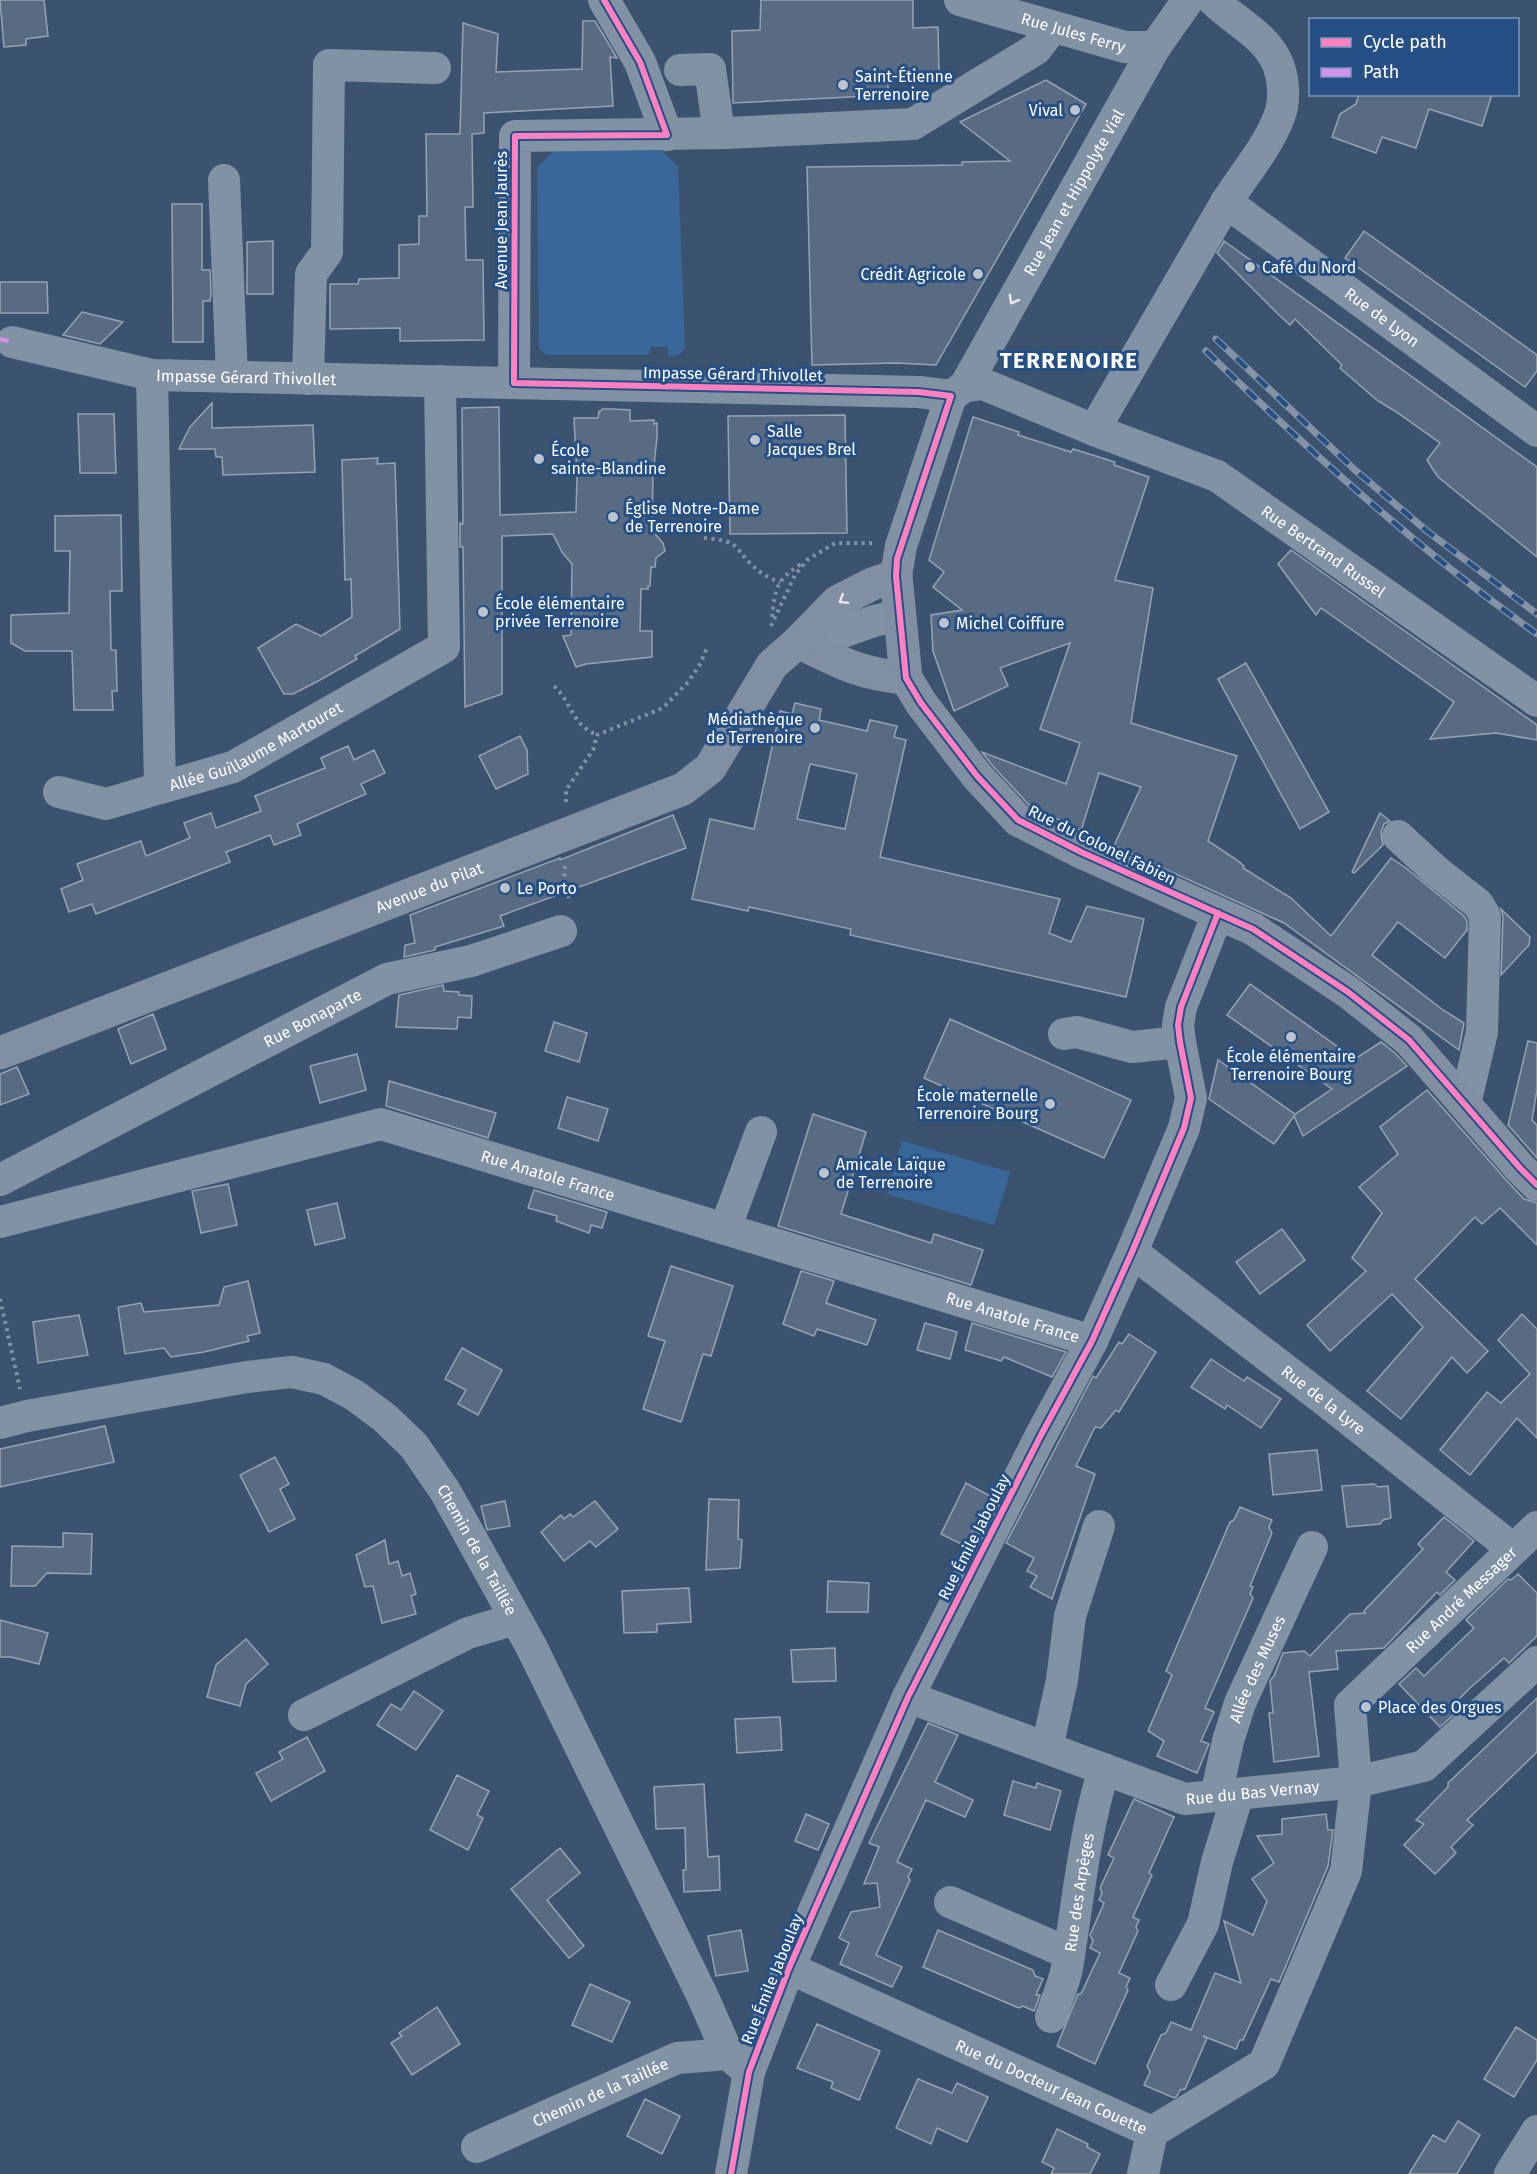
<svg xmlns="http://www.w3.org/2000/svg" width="1537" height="2174" viewBox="0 0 1537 2174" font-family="'Fira Sans',sans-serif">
<rect width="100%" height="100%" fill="#3c536f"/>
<g fill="#3a679a">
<polygon points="658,147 678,166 685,348 679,355 668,356 668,347 650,347 649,355 547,355 539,348 537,168 556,149"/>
<polygon points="902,1141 1010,1172 994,1225 887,1194"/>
</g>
<g fill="#596b82" stroke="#96a3b3" stroke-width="1.5" fill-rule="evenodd">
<polygon points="0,0 44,0 48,36 26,39 26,45 4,47"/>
<polygon points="761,0 913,0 913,28 938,27 939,74 888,79 888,95 733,103 732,31 760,30"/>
<polygon points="583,21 595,21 617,58 610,57 613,106 484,113 484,133 472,134 473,207 465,207 466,260 483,260 484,340 400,341 400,328 330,329 330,284 358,284 359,279 399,278 399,245 419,244 419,216 427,216 426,134 460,134 463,23 498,34 496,72 582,69"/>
<polygon points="1046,80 1086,104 936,365 896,363 812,365 807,167 962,165 962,162 1010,161 960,122"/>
<polygon points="1359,94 1492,94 1482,126 1429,109 1416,148 1382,137 1376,153 1332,137 1340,114 1356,104"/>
<polygon points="172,204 202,204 202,270 210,270 211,294 210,301 203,301 203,342 173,342"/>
<polygon points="1364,231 1537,355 1537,371 1525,387 1345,258"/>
<polygon points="273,241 273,294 247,294 247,242"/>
<polygon points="1224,241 1537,467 1537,557 1438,477 1427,460 1440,443 1395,411 1378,401 1340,368 1342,365 1295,319 1290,325 1278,314 1217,253"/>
<polygon points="0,282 47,282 48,313 0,313"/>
<polygon points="82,312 123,322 100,344 63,335"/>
<polygon points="212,403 212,428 313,425 315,472 223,475 222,457 216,457 215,449 179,449 190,427"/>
<polygon points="499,407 500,515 576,512 577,478 574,418 598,418 599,411 601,411 602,409 613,409 630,410 630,421 654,420 654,424 657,423 657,437 653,475 652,526 656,526 656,535 663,543 665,551 656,558 655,567 651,567 650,586 648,586 648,589 641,589 640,631 652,631 652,657 586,664 576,667 563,636 571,635 572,564 562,552 553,534 502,536 502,694 465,707 463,547 460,547 460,523 463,524 462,408"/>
<polygon points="78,414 114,414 116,473 80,473"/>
<polygon points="845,415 847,533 730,534 728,416"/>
<polygon points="973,417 1019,432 1018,435 1071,452 1073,449 1115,462 1114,465 1149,477 1115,580 1153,588 1131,723 1237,756 1208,841 1237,860 1244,866 1243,868 1291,898 1331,936 1391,858 1406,868 1464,916 1467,921 1467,930 1445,958 1398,922 1372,955 1443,1010 1464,1023 1459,1050 1284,923 1114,846 1141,787 1099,773 1081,831 1029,805 991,764 982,752 1066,784 1080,743 1040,729 1070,643 1000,668 1008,686 954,711 933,651 931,615 962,610 933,587 944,572 929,560"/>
<polygon points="378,458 377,464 395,463 400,629 355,656 357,659 320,680 293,694 284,694 258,648 296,624 321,636 352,617 351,579 345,580 342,460"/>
<polygon points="121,515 122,591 110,591 111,650 116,650 117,691 112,691 113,710 74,710 72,651 25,651 11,643 11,615 69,613 70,551 55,551 55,516"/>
<polygon points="1291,550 1537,725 1537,740 1496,733 1430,739 1454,702 1321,608 1316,615 1278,564"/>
<polygon points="1246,663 1329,812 1300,829 1218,679"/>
<path d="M795 703 821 709 819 720 867 731 870 720 897 726 894 737 906 740 880 857 1060 899 1049 933 1071 942 1087 906 1144 919 1126 997 850 935 851 929 749 907 748 911 692 899 710 819 754 829 780 711 792 714ZM810 764 857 774 845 829 797 819Z"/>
<polygon points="520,736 527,750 528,774 496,789 479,756"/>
<polygon points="348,746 354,760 374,750 385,773 361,784 366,794 297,824 301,835 274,845 270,835 248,844 226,852 230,862 96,914 92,904 69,912 61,889 83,880 77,864 141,841 146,856 190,838 184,823 211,813 216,828 261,811 255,796 325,768 321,758"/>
<polygon points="1380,813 1390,821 1384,824 1381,832 1383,845 1354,873 1352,872"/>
<polygon points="673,815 686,848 500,916 504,926 435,947 435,950 404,957 405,945 415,943 410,915 560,858 560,860"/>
<polygon points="1501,909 1530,937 1529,945 1501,975 1503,916"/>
<polygon points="1250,984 1355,1059 1381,1042 1396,1054 1407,1066 1303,1136 1294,1116 1274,1144 1209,1099 1218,1060 1295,1114 1332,1089 1227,1015"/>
<polygon points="443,985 444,991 459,992 459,995 472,996 471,1018 458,1017 457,1029 396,1027 399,995"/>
<polygon points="153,1014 166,1049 131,1064 118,1029"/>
<polygon points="950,1019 1131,1100 1104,1158 924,1078"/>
<polygon points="554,1022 587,1033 579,1062 545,1051"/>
<polygon points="1528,1041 1537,1043 1537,1090 1532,1120 1537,1125 1537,1158 1508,1125"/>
<polygon points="357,1054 366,1090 320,1103 310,1066"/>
<polygon points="17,1067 29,1094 0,1105 0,1074"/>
<polygon points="389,1081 496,1113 488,1138 386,1106"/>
<polygon points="1427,1090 1507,1181 1524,1199 1537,1203 1537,1245 1500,1208 1482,1224 1475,1217 1415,1279 1488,1351 1467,1373 1452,1357 1401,1419 1367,1391 1423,1327 1392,1294 1330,1351 1307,1325 1366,1271 1352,1258 1382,1213 1359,1187 1398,1154 1380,1127"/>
<polygon points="567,1097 608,1109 598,1141 558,1128"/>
<polygon points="813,1114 866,1132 841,1214 931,1243 934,1234 983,1250 971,1285 778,1226"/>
<polygon points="228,1184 237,1225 201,1233 192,1191"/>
<polygon points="534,1190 607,1212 602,1228 591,1225 589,1233 556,1221 557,1216 528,1208"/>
<polygon points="337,1203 345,1238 315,1245 307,1210"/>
<polygon points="1282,1229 1305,1260 1260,1294 1236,1262"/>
<polygon points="671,1266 733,1286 711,1356 703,1354 681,1422 643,1409 665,1341 648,1336"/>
<polygon points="801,1271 834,1281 826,1303 876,1320 867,1345 817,1329 814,1336 783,1324"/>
<polygon points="248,1281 260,1333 247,1336 249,1341 204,1352 171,1357 164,1348 125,1354 118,1307 141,1303 144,1312 219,1305 224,1287"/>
<polygon points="1522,1314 1537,1329 1537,1438 1517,1418 1470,1475 1440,1450 1487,1392 1501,1403 1530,1374 1498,1340"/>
<polygon points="79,1315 88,1355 38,1363 33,1322"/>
<polygon points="925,1323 957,1332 950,1359 917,1350"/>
<polygon points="972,1323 1066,1352 1052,1377 1004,1357 1001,1361 965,1350"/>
<polygon points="1129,1334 1156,1352 1119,1412 1116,1410 1101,1428 1095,1427 1076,1466 1095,1474 1052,1599 1030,1587 1037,1576 1027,1571 1034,1558 1006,1543 1093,1376 1096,1378 1119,1342 1122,1344"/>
<polygon points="462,1348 502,1370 478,1415 458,1404 466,1390 445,1379"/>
<polygon points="1211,1359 1244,1381 1247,1377 1281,1399 1261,1428 1227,1405 1225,1409 1191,1387"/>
<polygon points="105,1426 114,1462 0,1487 0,1449"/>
<polygon points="1317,1450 1322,1490 1273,1495 1269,1454"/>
<polygon points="275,1457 289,1484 280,1489 295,1519 269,1532 240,1475"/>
<polygon points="966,1483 990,1496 965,1546 941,1534"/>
<polygon points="1374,1484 1378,1487 1388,1486 1391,1518 1383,1520 1380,1524 1347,1527 1342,1486"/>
<polygon points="709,1499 739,1500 738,1539 742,1540 740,1568 706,1570"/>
<polygon points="505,1501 510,1526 487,1530 481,1506"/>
<polygon points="595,1501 618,1529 596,1547 590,1541 564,1561 541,1532 561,1515 564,1519 570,1514 573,1517"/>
<polygon points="1240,1507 1272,1520 1269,1527 1272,1533 1250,1586 1253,1587 1250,1594 1253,1598 1205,1708 1214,1712 1201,1741 1209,1744 1197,1773 1157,1756 1164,1741 1148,1731 1172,1675 1166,1671 1230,1522 1234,1520"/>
<polygon points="1444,1517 1474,1541 1446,1572 1455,1580 1440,1595 1437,1592 1384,1648 1336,1651 1338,1669 1309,1672 1319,1756 1274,1762 1269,1713 1273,1713 1270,1681 1274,1676 1283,1653 1304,1651 1310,1656 1350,1614 1365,1613 1364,1611 1423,1549 1418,1544"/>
<polygon points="63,1533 92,1534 91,1574 47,1573 35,1586 11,1586 12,1546 63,1547"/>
<polygon points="385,1540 389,1564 398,1561 402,1576 410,1573 416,1594 411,1596 416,1614 382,1623 373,1586 365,1587 356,1555"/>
<polygon points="1518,1574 1537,1593 1537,1636 1509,1663 1504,1658 1469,1689 1453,1705 1458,1711 1440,1727 1399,1684 1416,1668 1424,1676 1474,1628 1466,1620 1508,1579 1511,1580"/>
<polygon points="828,1581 869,1583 868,1612 827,1612"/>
<polygon points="689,1588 691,1622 657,1624 657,1632 624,1633 622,1591"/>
<polygon points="0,1620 48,1633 39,1664 11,1657 0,1657"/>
<polygon points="246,1639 268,1664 246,1684 240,1706 207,1697 216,1665"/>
<polygon points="835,1648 836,1681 793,1682 791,1650"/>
<polygon points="414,1691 443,1711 416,1750 377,1725 391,1704 401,1710"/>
<polygon points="1537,1698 1537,1752 1467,1820 1473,1825 1451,1847 1456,1853 1435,1874 1404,1845 1424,1824 1416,1820 1448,1787 1448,1783"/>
<polygon points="780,1717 782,1750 737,1753 735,1719"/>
<polygon points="928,1723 958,1735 935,1782 973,1800 965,1817 926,1800 897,1862 912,1869 908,1877 910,1880 876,1955 902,1967 892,1987 840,1964 849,1943 839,1938 851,1912 880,1907 877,1883 864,1884 879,1847 869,1843"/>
<polygon points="307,1737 325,1771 271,1801 256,1773 283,1759 279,1752"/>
<polygon points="457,1775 489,1791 477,1815 483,1818 468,1850 430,1830"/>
<polygon points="1013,1781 1036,1788 1037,1783 1061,1791 1050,1830 1004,1815"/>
<polygon points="704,1784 708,1857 719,1856 720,1890 684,1892 683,1870 686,1870 685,1828 656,1829 654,1787"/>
<polygon points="1134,1799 1174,1817 1149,1873 1152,1875 1133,1917 1139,1920 1136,1927 1138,1931 1119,1973 1130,1978 1126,1987 1128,1990 1095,2064 1057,2046 1078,1994 1081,1994 1100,1953 1090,1948 1093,1941 1090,1935 1104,1903 1099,1900 1102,1893 1100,1888 1114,1858 1108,1855"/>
<polygon points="806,1814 829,1824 818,1850 795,1841"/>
<polygon points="1326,1814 1328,1830 1333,1830 1328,1866 1279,1982 1271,1979 1243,2040 1240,2040 1236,2049 1203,2036 1207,2038 1185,2089 1180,2090 1177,2096 1174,2098 1144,2085 1150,2072 1147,2066 1161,2035 1166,2033 1171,2022 1191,2030 1215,1973 1241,1983 1224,1921 1253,1935 1267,1901 1252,1879 1274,1863 1257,1836 1282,1834 1282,1819"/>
<polygon points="560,1848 580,1873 547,1900 584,1946 569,1958 511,1889"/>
<polygon points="741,1930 748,1971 716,1976 708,1936"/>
<polygon points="938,1930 1033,1970 1035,1976 1043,1979 1036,1995 1040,1995 1034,2011 1023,2006 1019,2008 923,1967"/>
<polygon points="590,1984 630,2002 612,2042 572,2025"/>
<polygon points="437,2007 460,2044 412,2075 391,2043 402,2036 399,2033"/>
<polygon points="817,2024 880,2051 859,2100 831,2088 833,2082 797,2068"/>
<polygon points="1516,2027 1537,2040 1537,2060 1514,2097 1484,2079"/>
<polygon points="918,2079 952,2093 957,2083 988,2097 967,2142 937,2128 931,2144 896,2128"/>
<polygon points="645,2099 680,2116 662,2154 627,2136"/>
<polygon points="1458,2121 1480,2135 1457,2174 1409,2174 1433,2135 1445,2142"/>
<polygon points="1057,2129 1088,2144 1087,2147 1100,2154 1090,2174 1051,2174 1054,2168 1042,2162"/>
</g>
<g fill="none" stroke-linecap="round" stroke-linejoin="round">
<g stroke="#8292a5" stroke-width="4" stroke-dasharray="3 4.5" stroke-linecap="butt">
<path d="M704 538C745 541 732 550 759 571 765 576 773 579 780 583"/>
<path d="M772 617C775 589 776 580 801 564"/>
<polyline points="771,626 795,575 807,560 835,543 872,543"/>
<path d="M554 686C573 704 571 724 597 735"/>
<polyline points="566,802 566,790 593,750 597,735 663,708 688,682 699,666 707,648"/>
<polyline points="565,866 564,881 570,903"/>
<polyline points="0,1299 20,1389"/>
</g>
<g stroke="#8292a5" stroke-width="32">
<polyline points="604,0 640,62 667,135"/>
<path id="s1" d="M960 0 1125 47H1155"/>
<polyline points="680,70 710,69 719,133"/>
<polyline points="224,180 232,377"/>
<path id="s2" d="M1226 202 1537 431"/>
<path id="s3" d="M12 342 152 375 919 392 951 396"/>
<path id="s4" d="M152 375 160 788 233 767 444 647 440 381"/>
<polyline points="308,379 311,274 327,252 329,65 435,68"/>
<polyline points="514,383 515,136 726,133 913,124 1036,49 1052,28"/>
<path id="s5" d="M965 386 1155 47 1188 0"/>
<path id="s6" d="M951 396 965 386 983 384 1094 430 1217 476 1537 701"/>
<path d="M1094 430C1138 355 1181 280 1224 206 1242 176 1267 149 1279 117 1285 102 1284 82 1279 67 1269 37 1235 22 1213 0"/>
<polyline points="896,576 901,546 951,396"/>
<polyline points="798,642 840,633 874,621 899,615"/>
<polyline points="59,792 106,804 160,788"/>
<polyline points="1398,836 1436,871 1478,904 1485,916 1482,1032 1465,1104"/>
<polyline points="1064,1034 1077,1032 1132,1047 1180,1042"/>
<path id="s7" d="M0 1180 387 979 471 961 561 931"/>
<path id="s8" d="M0 1222 381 1124 1092 1341"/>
<polyline points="725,1229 761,1132"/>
<path id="s9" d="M1132 1252 1322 1398 1513 1549"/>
<path id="s10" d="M0 1423 27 1416 247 1377 292 1372 324 1379 354 1395 385 1418 414 1446 445 1491 531 1646 702 1995 728 2054 749 2072"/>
<path id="s11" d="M908 1697 1185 1799 1356 1782 1424 1766 1537 1662"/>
<polyline points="304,1715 468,1633 515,1619"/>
<polyline points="1047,1748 1062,1680 1070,1616 1099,1526"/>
<path id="s12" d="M1216 1796 1228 1741 1240 1703 1312 1547"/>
<polyline points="950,1902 1068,1953"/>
<path id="s13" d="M789 1968 1152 2132 1264 2064 1346 1871 1356 1782 1350 1705 1537 1527"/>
<polyline points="1171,1985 1203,1924 1217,1862 1238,1794"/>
<path id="s14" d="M1051 2017C1056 2001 1064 1984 1067 1968 1078 1901 1084 1834 1104 1769"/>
<path id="s15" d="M477 2147 677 2058 728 2054"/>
<polyline points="731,2174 749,2072 789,1968 908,1697 1041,1435 1092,1341 1132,1252 1184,1128 1191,1098 1180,1042 1178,1025 1181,1007 1218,913"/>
<polyline points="1143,2174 1152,2132"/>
<polyline points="1510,2174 1537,2131"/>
</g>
<g stroke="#818fa2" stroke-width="33">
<path d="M798 642C838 662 860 674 906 678"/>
<path id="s16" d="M0 1053 683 789 710 768 772 665 798 642 837 602 872 584 896 576 906 678 921 703 977 776 1018 820 1083 853 1253 929 1348 992 1409 1040 1520 1168 1537 1185"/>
</g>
<defs>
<g id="rail">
<polyline points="1216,339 1355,470 1427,531 1537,614"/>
<path d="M1206 351C1310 452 1419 550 1537 634"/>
</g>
</defs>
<use href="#rail" stroke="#8392a4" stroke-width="7"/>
<use href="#rail" stroke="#265085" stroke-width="4.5" stroke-dasharray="14" stroke-linecap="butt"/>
<polyline stroke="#d193ec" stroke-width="4.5" stroke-dasharray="9 4.5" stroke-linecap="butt" points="0,339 12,342"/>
<defs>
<g id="cycleway">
<polyline points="604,0 640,62 667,135 515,136 514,383 919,392 951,396 897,559 896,576 906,678 921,703 977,776 1018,820 1083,853 1253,929 1348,992 1409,1040 1520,1168 1537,1185"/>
<polyline points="731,2174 749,2072 789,1968 908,1697 1041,1435 1092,1341 1132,1252 1184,1128 1191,1098 1180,1042 1178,1025 1181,1007 1218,913"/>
</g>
</defs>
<use href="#cycleway" stroke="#265085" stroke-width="10"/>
<use href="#cycleway" stroke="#ff80c0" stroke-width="6"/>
</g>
<defs><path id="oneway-chevron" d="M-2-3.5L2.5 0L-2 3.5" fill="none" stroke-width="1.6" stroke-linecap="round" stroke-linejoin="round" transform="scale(1.5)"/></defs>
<use stroke="#e6e9ed" href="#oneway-chevron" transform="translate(1013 300) rotate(119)"/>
<use stroke="#e6e9ec" href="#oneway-chevron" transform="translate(843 600) rotate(148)"/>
<g fill="#bbc3cd" stroke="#265085" stroke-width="2">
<circle cx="843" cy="85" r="6"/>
<circle cx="1075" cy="110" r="6"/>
<circle cx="1250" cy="267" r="6"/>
<circle cx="978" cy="274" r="6"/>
<circle cx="755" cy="440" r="6"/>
<circle cx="539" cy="459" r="6"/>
<circle cx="613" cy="517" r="6"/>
<circle cx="483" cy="612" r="6"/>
<circle cx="944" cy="623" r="6"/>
<circle cx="815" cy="728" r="6"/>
<circle cx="505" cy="888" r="6"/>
<circle cx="1291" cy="1037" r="6"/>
<circle cx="1050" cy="1104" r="6"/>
<circle cx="824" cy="1173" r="6"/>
<circle cx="1366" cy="1707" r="6"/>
</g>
<g text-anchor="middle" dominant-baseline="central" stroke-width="6" stroke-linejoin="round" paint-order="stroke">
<g font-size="16" fill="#fff" stroke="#265085">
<text stroke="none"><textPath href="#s1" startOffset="118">Rue Jules Ferry</textPath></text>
<text stroke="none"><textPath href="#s5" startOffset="222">Rue Jean et Hippolyte Vial</textPath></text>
<text transform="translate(501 220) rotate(-90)">Avenue Jean Jaurès</text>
<text stroke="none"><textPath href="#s2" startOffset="194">Rue de Lyon</textPath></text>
<text transform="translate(733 374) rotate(1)">Impasse Gérard Thivollet</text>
<text stroke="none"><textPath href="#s3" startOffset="238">Impasse Gérard Thivollet</textPath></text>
<text stroke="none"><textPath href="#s6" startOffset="417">Rue Bertrand Russel</textPath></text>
<text stroke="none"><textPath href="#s4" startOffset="518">Allée Guillaume Martouret</textPath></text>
<text transform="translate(1102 845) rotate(26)">Rue du Colonel Fabien</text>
<text stroke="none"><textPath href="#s16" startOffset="460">Avenue du Pilat</textPath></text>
<text stroke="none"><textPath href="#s7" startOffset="352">Rue Bonaparte</textPath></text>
<text stroke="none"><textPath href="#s8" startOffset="568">Rue Anatole France</textPath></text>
<text stroke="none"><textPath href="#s8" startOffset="1054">Rue Anatole France</textPath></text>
<text stroke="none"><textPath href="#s9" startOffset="242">Rue de la Lyre</textPath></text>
<text transform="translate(974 1537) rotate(-63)">Rue Émile Jaboulay</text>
<text stroke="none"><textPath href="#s10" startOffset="564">Chemin de la Taillée</textPath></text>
<text stroke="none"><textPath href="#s13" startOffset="1059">Rue André Messager</textPath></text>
<text stroke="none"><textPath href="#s12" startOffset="134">Allée des Muses</textPath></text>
<text stroke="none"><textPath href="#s11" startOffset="363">Rue du Bas Vernay</textPath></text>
<text stroke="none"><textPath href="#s14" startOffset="128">Rue des Arpèges</textPath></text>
<text transform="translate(772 1979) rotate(-68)">Rue Émile Jaboulay</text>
<text stroke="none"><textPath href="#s13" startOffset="288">Rue du Docteur Jean Couette</textPath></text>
<text stroke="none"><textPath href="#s15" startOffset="135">Chemin de la Taillée</textPath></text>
</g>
<g font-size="16" fill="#fff" stroke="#265085" text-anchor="start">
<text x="855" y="76">Saint-Étienne<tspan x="855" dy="18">Terrenoire</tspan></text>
<text x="1063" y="110" text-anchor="end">Vival</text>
<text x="1262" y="267">Café du Nord</text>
<text x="966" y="274" text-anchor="end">Crédit Agricole</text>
<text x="767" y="431">Salle<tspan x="767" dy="18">Jacques Brel</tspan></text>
<text x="551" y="450">École<tspan x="551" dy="18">sainte-Blandine</tspan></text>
<text x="625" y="508">Église Notre-Dame<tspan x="625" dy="18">de Terrenoire</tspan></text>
<text x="495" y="603">École élémentaire<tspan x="495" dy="18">privée Terrenoire</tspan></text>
<text x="956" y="623">Michel Coiffure</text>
<text x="803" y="719" text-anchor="end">Médiathèque<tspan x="803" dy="18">de Terrenoire</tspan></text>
<text x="517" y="888">Le Porto</text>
<text x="1291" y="1056" text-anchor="middle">École élémentaire<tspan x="1291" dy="18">Terrenoire Bourg</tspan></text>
<text x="1038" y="1095" text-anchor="end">École maternelle<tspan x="1038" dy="18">Terrenoire Bourg</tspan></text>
<text x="836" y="1164">Amicale Laïque<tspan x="836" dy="18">de Terrenoire</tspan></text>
<text x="1378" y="1707">Place des Orgues</text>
</g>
<g font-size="22" font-weight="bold" letter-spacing="1.5" fill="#fff" stroke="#265085">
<text x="1069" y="360">TERRENOIRE</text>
</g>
</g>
<rect x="1309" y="18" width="210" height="78" fill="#265085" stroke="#7d96b6" stroke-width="1.5"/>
<rect x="1321" y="38" width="30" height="9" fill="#ff80c0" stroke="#7d96b6" stroke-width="1.5"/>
<text x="1363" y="48" font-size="18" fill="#ffffff">Cycle path</text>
<rect x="1321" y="68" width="30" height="9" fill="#d193ec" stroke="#7d96b6" stroke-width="1.5"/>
<text x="1363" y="78" font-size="18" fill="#ffffff">Path</text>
</svg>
